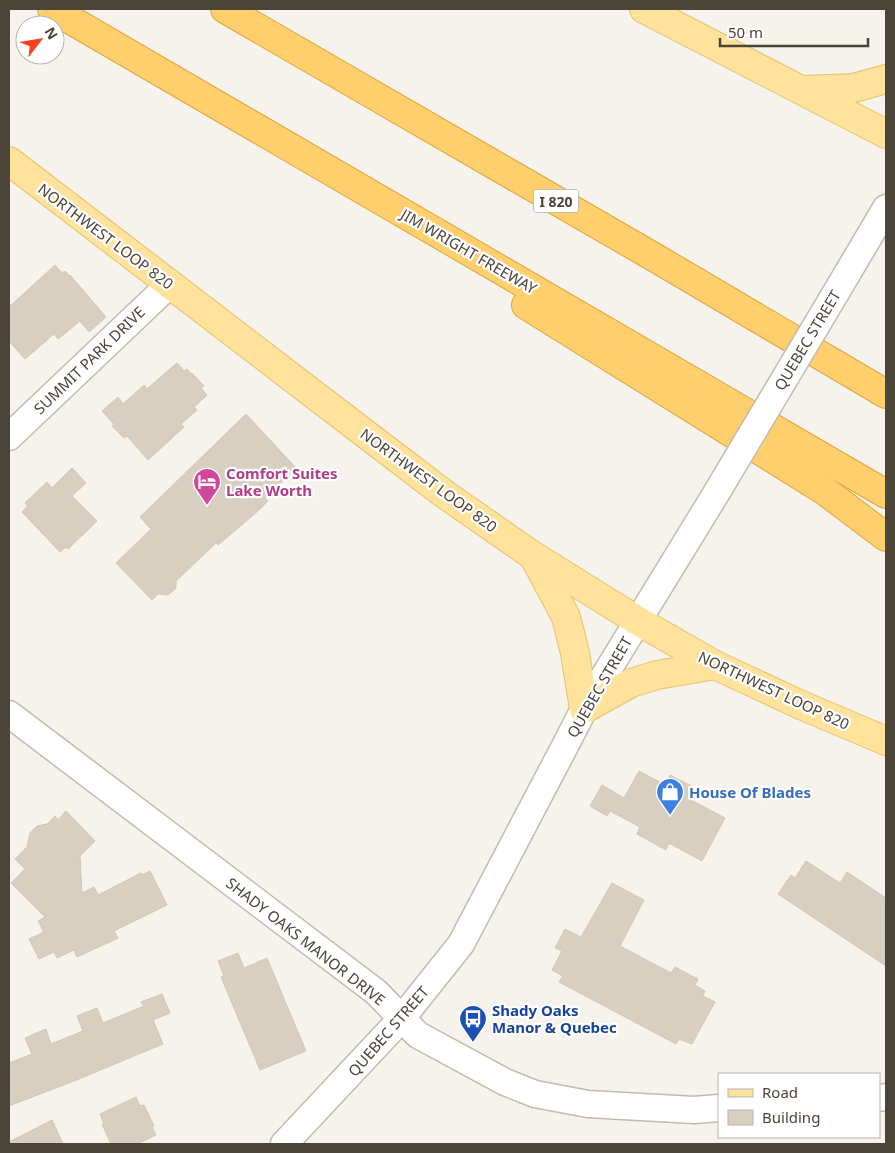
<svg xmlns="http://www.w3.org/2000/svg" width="895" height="1153" viewBox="0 0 895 1153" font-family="'Noto Sans',sans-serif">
<rect width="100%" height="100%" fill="#f6f3ec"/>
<g fill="#d8cfc1" stroke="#d3c7b4">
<polygon points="55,265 62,273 65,271 69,276 70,275 106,317 89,332 80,321 58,339 54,334 25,359 9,341 9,307"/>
<polygon points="177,363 184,371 187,369 191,374 192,373 204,386 201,388 207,395 194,407 197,410 181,424 184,427 148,460 127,436 124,438 112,426 114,424 102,411 118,397 123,404 144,385 147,389"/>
<polygon points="246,414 296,468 265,498 268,501 258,511 218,545 216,543 176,581 176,588 168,595 158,594 152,600 116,563 151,529 140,517"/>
<polygon points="72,468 86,483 72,496 97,521 68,549 66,547 60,552 22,512 28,506 25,503 47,482 52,488"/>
<polygon points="639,771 665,785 670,775 697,789 691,800 725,818 702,861 669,843 666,850 637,834 640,827 610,811 607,816 590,806 602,785 624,798"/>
<polygon points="66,811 95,841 80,856 82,893 94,887 98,895 141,873 142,875 150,871 167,905 114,931 118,938 77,957 74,950 57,958 54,952 39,959 29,939 44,932 38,921 45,917 11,883 25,869 15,859 27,847 30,833 37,826 47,824 55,816 58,820"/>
<polygon points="806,861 840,883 847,872 886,898 886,966 778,894 791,875 795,878"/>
<polygon points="612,883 644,900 620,946 671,973 675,967 698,979 695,985 705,991 703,996 715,1002 692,1044 679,1039 676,1044 559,982 563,976 552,970 562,951 555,948 565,929 581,937"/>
<polygon points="238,953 244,968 267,958 306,1051 260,1070 221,977 224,976 218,961"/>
<polygon points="162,994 170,1013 153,1020 163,1044 74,1081 9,1106 9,1063 32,1054 25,1038 46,1029 51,1044 83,1031 77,1016 97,1008 103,1023 144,1006 141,1002"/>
<polygon points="136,1097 140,1106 144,1105 154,1126 152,1127 156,1135 137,1144 111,1144 102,1124 104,1124 100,1114"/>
<polygon points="52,1120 63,1144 9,1144 9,1142"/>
</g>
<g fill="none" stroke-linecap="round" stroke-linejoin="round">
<defs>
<g id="minor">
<polyline points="847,274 886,208"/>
<polyline points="9,437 170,284"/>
<polyline points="9,714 376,992 418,1035 505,1082 535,1094 588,1104 694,1110 719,1108"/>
<polyline points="879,1098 886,1097"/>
<polyline points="284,1144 402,1018 461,944 565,746 584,709 717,492"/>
</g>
<g id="major">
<polyline points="644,9 886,134"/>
<polyline points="804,90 854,88 886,79"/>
<polyline points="9,161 380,445 443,493 532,555 638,621 715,665 801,705 886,741"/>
<polyline points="534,557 566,617 575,653 584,709 631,683 657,675 715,665"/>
</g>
<g id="highway">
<polyline points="52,9 886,494"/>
<polyline points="225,9 659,260 886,394"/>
<polyline points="526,305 825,491 886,537"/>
</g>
</defs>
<use href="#minor" stroke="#c2bbae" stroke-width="29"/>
<use href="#major" stroke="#e6c16a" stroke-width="30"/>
<use href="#highway" stroke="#e0a43c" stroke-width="30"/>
<use href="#minor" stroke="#fff" stroke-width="26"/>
<use href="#major" stroke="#ffe39c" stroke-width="28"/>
<use href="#highway" stroke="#ffcf6e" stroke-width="28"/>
<defs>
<polyline id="minor-bridge" points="717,492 847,274"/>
</defs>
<use href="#minor-bridge" stroke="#c2bbae" stroke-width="29" stroke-linecap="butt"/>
<use href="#minor-bridge" stroke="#fff" stroke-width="26"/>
</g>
<defs>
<symbol id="hotel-pin" viewBox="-11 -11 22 30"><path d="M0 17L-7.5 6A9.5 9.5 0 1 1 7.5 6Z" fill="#d1479c" stroke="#fff"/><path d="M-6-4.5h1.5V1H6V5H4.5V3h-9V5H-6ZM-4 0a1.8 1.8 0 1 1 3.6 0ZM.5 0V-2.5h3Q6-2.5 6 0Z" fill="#fff"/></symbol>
<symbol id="shop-pin" viewBox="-11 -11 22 30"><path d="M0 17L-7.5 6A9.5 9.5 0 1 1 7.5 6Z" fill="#3f7fe0" stroke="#fff"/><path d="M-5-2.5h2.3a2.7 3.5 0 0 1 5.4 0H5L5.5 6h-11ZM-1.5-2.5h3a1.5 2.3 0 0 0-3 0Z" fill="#fff"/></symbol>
<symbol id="bus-pin" viewBox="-11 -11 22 30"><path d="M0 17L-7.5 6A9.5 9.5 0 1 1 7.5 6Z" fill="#1a4fb4" stroke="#fff"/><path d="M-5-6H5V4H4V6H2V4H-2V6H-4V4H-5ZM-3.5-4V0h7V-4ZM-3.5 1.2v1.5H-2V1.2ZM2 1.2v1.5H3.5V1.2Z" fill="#fff"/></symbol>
</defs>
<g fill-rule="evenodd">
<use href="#hotel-pin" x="191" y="466" width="32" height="43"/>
<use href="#shop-pin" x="654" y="776" width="32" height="43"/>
<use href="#bus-pin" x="457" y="1003" width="32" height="43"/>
</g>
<g text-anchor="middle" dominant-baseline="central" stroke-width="4.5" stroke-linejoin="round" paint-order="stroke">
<rect fill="#fff" stroke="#817c74" stroke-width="1" x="533.5" y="189.5" width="45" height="23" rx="4"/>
<g font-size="14" font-weight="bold" fill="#4b4439">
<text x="556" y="201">I 820</text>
</g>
<g font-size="15" fill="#4b4439" stroke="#fff">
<text transform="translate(106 236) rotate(37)">NORTHWEST LOOP 820</text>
<text transform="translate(469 251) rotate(30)">JIM WRIGHT FREEWAY</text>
<text transform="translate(807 340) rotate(-59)">QUEBEC STREET</text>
<text transform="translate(89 360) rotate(-44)">SUMMIT PARK DRIVE</text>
<text transform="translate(429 480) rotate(36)">NORTHWEST LOOP 820</text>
<text transform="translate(599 687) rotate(-60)">QUEBEC STREET</text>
<text transform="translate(774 690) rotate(25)">NORTHWEST LOOP 820</text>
<text transform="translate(306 941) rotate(38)">SHADY OAKS MANOR DRIVE</text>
<text transform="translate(388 1031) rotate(-49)">QUEBEC STREET</text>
</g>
<g font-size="15" font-weight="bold" fill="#b23c85" stroke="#fff" text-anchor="start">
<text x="226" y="473">Comfort Suites<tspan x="226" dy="17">Lake Worth</tspan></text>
</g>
<g font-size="15" font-weight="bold" fill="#366cbe" stroke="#fff" text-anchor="start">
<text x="689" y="792">House Of Blades</text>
</g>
<g font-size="15" font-weight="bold" fill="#164399" stroke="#fff" text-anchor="start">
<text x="492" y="1010">Shady Oaks<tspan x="492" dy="17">Manor &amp; Quebec</tspan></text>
</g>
</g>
<rect width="895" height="1153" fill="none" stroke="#4b4439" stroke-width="20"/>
<rect x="718" y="1073" width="162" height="65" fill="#ffffff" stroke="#b7b4b0"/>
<rect x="728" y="1089" width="25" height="8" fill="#ffe39c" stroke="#b7b4b0"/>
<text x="762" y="1098" font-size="15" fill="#4b4439">Road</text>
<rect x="728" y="1110" width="25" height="15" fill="#d8cfc1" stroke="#b7b4b0"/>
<text x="762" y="1123" font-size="15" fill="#4b4439">Building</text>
<g transform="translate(40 40) rotate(59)"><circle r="24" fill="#ffffff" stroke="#b7b4b0"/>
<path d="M0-4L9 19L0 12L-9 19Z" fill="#fc3f1d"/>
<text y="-8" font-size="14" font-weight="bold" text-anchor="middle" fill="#4b4439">N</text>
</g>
<path d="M720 38v8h148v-8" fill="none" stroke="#4b4439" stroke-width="2.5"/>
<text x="728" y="38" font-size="15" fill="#4b4439" stroke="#ffffff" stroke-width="4" paint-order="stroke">50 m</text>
</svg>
